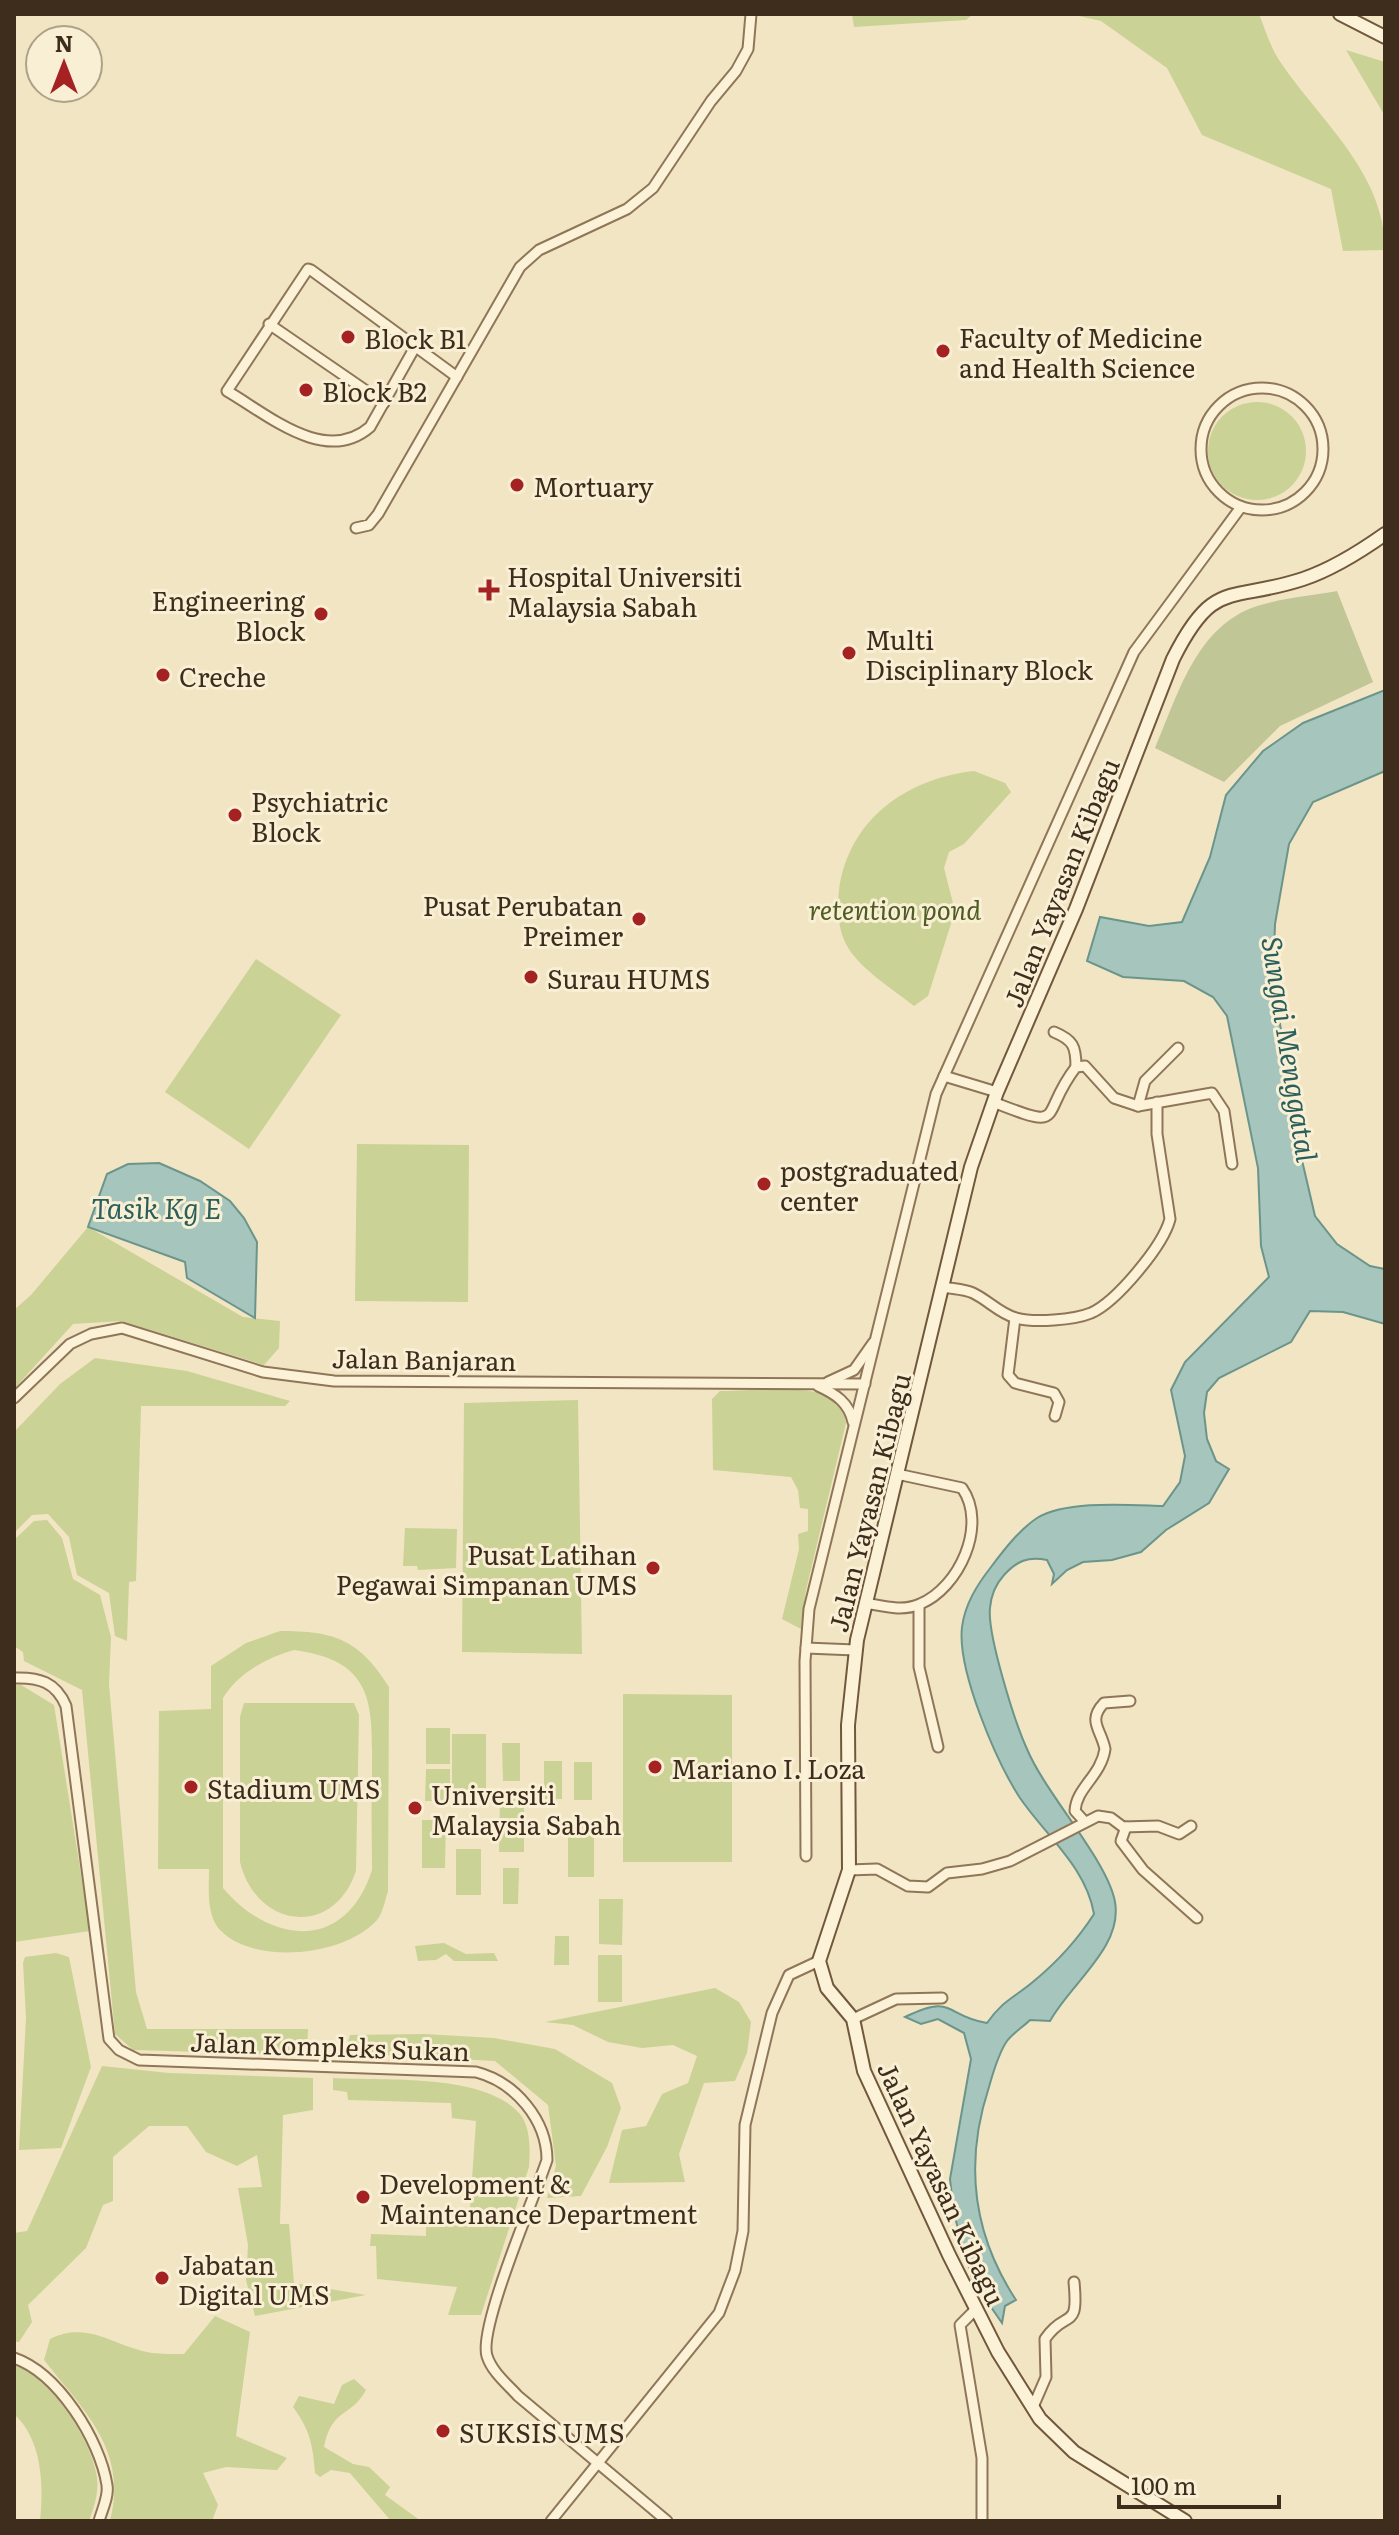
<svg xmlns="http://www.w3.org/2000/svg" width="1399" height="2535" viewBox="0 0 1399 2535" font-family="Literata,serif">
<rect width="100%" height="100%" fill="#f2e5c3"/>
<g fill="#cad296" fill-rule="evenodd">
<polygon points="852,14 973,14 966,20 854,27"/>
<path d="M1070 14H1259C1265 29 1270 46 1279 60 1319 120 1385 172 1385 250L1343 251 1331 189 1202 135 1167 68 1101 21Z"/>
<polygon points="1346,50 1385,62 1385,116"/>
<circle cx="1257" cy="451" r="49"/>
<path d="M974 771 1005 783 1011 792 964 844 949 852 944 868 955 911 928 996 914 1006C893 989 859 969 846 944 838 929 837 907 839 890 849 819 906 779 974 771Z"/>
<polygon points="256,959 341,1015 249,1149 165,1092"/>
<polygon points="357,1144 469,1145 468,1302 355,1301"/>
<polygon points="88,1227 243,1317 280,1321 279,1348 264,1365 122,1321 73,1324 14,1389 14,1310 31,1295"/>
<polygon points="95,1358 187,1371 290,1401 285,1406 141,1406 136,1581 129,1582 127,1641 115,1636 109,1593 77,1575 69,1537 48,1514 32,1515 14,1533 14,1432 60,1384"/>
<path d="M720 1391C745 1391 829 1382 842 1405 845 1409 845 1418 846 1423L806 1590 801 1629 782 1619 799 1549 798 1534 808 1531V1509L800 1508 798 1490 791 1477 713 1470 712 1399Z"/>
<polygon points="578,1400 582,1654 462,1652 464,1403"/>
<polygon points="47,1520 62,1538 73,1579 100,1595 111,1637 109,1684 136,1992 147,2029 308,2029 307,2055 133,2050 115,2034 82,1690 24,1661 23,1652 14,1646 14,1540 34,1521"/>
<polygon points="405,1528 457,1529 456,1568 418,1570 417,1566 403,1566"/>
<path d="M280 1631C334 1631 359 1639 389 1687L388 1891C385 1900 383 1913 377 1920 345 1956 255 1966 220 1930 206 1915 209 1888 209 1869H158L159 1711 211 1709V1666L246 1643ZM294 1650C378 1661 372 1708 372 1777 371 1808 372 1839 372 1870 346 1952 271 1945 223 1888V1698C238 1673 266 1658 294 1650Z"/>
<polygon points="14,1685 21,1685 54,1705 90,1931 14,1942"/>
<polygon points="623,1694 732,1695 732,1862 623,1862"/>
<path d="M244 1703H354L359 1715 356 1871C333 1939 256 1928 240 1862V1717Z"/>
<rect x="426" y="1728" width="24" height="36"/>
<rect x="452" y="1734" width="34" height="63"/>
<polygon points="502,1743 520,1743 520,1781 503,1781"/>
<rect x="544" y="1761" width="18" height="38"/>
<rect x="574" y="1762" width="18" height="38"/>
<polygon points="426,1769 450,1769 450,1801 425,1801"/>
<polygon points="500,1798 524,1798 524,1852 499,1852"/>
<polygon points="422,1820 446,1820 445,1868 422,1868"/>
<rect x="568" y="1825" width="26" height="52"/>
<rect x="456" y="1849" width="25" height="46"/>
<polygon points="503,1868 519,1868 518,1904 503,1904"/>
<polygon points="599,1899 623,1899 622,1945 599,1944"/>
<polygon points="555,1936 569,1936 569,1965 554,1965"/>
<polygon points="444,1943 466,1954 494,1953 498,1961 454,1961 446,1954 436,1960 418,1961 415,1946"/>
<polygon points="56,1953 69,1957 91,2067 61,2148 19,2150 26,2018 23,1963 25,1957"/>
<rect x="598" y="1955" width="24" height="47"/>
<polygon points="715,1988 739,2002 751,2022 747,2053 735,2081 704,2083 679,2154 685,2182 609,2183 622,2130 646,2126 662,2094 688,2083 697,2056 673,2045 642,2048 608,2042 573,2025 545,2022"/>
<polygon points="424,2034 494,2038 555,2049 612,2083 621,2108 607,2147 581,2196 547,2198 556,2166 548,2105 495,2061 345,2053 350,2035"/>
<polygon points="102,2066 169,2073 313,2078 313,2110 283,2115 280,2224 289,2224 294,2283 366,2295 255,2316 246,2280 248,2245 238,2188 262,2187 257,2155 237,2166 206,2152 187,2126 149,2126 113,2157 113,2201 103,2205 86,2248 28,2305 32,2322 19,2342 14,2342 14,2233 27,2231"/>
<path d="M333 2078C384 2081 483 2073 519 2113 531 2126 530 2150 529 2167L481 2315H448L457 2287 377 2279 376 2246H370L371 2234 426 2236V2208H470L476 2121 452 2118 451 2103 348 2100 347 2092 333 2090Z"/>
<path d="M215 2316 250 2332 236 2436 287 2458 277 2470 226 2467 203 2473 218 2505 212 2521H110C128 2450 85 2412 44 2360L50 2339C89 2320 114 2347 152 2353 162 2354 174 2354 184 2354Z"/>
<path d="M14 2365C49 2376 89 2436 96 2472 100 2490 95 2504 89 2521H40C44 2485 42 2439 14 2414Z"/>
<path d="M354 2379 366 2390C351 2418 332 2407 324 2447L353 2464 369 2467 390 2487 385 2495 421 2521H391L350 2473 331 2470 320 2477 315 2473C313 2445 310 2430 293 2407L299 2396 334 2404 342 2385Z"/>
</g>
<path fill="#c0c696" d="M1337 591 1373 682 1280 726 1224 782 1155 748C1178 695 1196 626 1257 606 1282 598 1311 596 1337 591Z"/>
<g fill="#a6c5bc" stroke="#6b958b" stroke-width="2">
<path d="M1385 690V771L1313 802 1289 844 1275 924 1273 980 1301 1156 1315 1216 1337 1244 1370 1266 1385 1269V1324L1343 1312 1310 1311 1291 1342 1219 1378 1207 1392 1204 1413 1207 1439 1216 1461 1229 1469 1209 1503 1166 1530 1141 1552 1112 1560 1083 1562 1067 1570 1052 1584 1054 1574 1047 1560C1028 1556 1017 1561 1004 1575 996 1584 991 1595 990 1608 987 1634 1015 1723 1027 1749 1045 1793 1108 1861 1115 1902 1123 1947 1071 1983 1050 2021L1030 2020C1023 2027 1013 2033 1007 2041 998 2054 993 2073 989 2087 964 2163 972 2233 1016 2300L1005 2306 1002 2323 973 2281 954 2214 950 2179 971 2059 964 2033 938 2019 921 2024 905 2017C955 1993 944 2016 987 2023 1003 2000 1014 1998 1034 1981 1057 1962 1078 1939 1094 1914 1086 1867 1046 1836 1020 1798 996 1761 957 1670 962 1627 965 1604 977 1585 991 1567 1003 1551 1019 1530 1037 1518 1067 1500 1128 1505 1163 1506L1180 1482 1185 1456 1171 1390 1185 1362 1269 1277 1261 1246 1258 1168 1227 1016 1213 997 1184 981 1123 977 1087 961 1100 917 1149 926 1182 922 1210 857 1226 795 1263 751 1303 723Z"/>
<polygon points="159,1163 200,1181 230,1201 244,1218 257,1242 255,1318 187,1278 185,1262 88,1227 107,1174 128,1164"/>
</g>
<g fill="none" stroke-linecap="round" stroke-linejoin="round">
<defs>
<g id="street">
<polyline points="269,324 384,403"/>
<path d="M415 347 370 427C325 466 267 414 227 391L308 269 311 270 457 377"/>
<circle cx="1262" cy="449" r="61"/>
<polyline points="356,528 369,525 378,514 520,267 539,250 627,209 653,188 711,101 736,71 748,49 751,14"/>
<path d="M1054 1032C1073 1040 1076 1046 1076 1067"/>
<polyline points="944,1076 997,1092"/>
<path d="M993 1102C1069 1132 1038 1116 1076 1067L1085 1066 1114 1098 1138 1106 1212 1093 1224 1111 1232 1164"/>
<polyline points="1138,1106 1145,1081 1178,1048"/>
<path d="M943 1287C953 1289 964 1289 973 1293 988 1300 1000 1314 1016 1318 1034 1323 1074 1320 1091 1313 1116 1302 1163 1246 1170 1219L1157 1134V1102"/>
<polyline points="1015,1318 1008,1375 1015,1383 1054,1393 1059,1402 1055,1416"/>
<polyline points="828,1382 854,1370 873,1343"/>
<path d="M818 1386C836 1394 849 1403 853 1422"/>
<polyline points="14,1398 70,1344 91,1334 122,1328 263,1372 334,1381 865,1384"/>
<path d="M865 1603C883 1606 902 1612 920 1604 959 1588 988 1525 962 1488L897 1474"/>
<polyline points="919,1605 919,1667 938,1747"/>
<polyline points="806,1648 855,1650"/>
<path d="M14 1678C39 1677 56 1682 66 1706L109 2039 119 2050 139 2060 476 2072C515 2082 547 2120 547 2160 535 2196 478 2328 487 2356 492 2372 507 2384 518 2396L667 2521"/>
<path d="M1085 1822 1075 1811C1076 1788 1101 1776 1105 1749 1101 1729 1087 1721 1104 1703L1130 1701"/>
<polyline points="1126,1827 1121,1841 1143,1870 1197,1918"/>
<polyline points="806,1856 805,1661 809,1609 936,1094 1134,652 1241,507"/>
<polyline points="849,1870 877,1869 908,1886 928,1887 947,1873 982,1869 1010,1861 1098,1816 1111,1818 1123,1827 1158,1826 1179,1834 1191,1826"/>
<polyline points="853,2019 896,1999 942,1998"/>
<polyline points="977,2308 960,2325 982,2458 982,2521"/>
<path d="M14 2358C58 2373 100 2440 107 2485 109 2496 102 2510 99 2521"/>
<path d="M1033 2407 1046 2377 1045 2339C1066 2308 1079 2333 1074 2282"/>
<polyline points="551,2521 719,2313 735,2271 743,2231 745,2125 772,2013 789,1975 819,1961"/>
</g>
<g id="secondary">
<polyline points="1340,14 1385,37"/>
<path d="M1185 2521 1074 2452 1040 2419 998 2352 949 2255 864 2071 853 2019 827 1988 819 1961 849 1870 848 1725 857 1640 971 1167 997 1092 1076 909 1173 659C1214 577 1230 603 1303 579 1330 570 1361 551 1385 534"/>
</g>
</defs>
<use href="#street" stroke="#8f7658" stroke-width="13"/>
<use href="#secondary" stroke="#71573b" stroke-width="16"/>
<use href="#street" stroke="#fcf2d8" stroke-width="9"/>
<use href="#secondary" stroke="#fcf2d8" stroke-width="12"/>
</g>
<g fill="#a42222" stroke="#f9efd4" stroke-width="3">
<circle cx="348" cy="337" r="8"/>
<circle cx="943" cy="351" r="8"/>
<circle cx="306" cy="390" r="8"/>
<circle cx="517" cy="485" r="8"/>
<path d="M485 578h8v8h8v8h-8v8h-8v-8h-8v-8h8z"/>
<circle cx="321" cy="614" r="8"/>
<circle cx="849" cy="653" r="8"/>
<circle cx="163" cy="675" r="8"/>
<circle cx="235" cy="815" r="8"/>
<circle cx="639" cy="919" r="8"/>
<circle cx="531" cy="977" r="8"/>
<circle cx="764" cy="1184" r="8"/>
<circle cx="653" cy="1568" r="8"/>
<circle cx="655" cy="1767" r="8"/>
<circle cx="191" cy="1787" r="8"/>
<circle cx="415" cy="1808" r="8"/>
<circle cx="363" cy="2197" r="8"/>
<circle cx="162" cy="2278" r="8"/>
<circle cx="443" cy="2431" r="8"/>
</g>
<g text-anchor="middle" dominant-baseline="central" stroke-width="6" stroke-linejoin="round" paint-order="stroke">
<g font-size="26" fill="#3e2d1d" stroke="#f9efd4" text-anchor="start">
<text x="959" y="336">Faculty of Medicine<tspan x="959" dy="30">and Health Science</tspan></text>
<text x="364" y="337">Block B1</text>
<text x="322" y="390">Block B2</text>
<text x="533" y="485">Mortuary</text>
<text x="507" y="575">Hospital Universiti<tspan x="507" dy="30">Malaysia Sabah</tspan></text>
<text x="305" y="599" text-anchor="end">Engineering<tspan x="305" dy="30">Block</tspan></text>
<text x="865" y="638">Multi<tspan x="865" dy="30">Disciplinary Block</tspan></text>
<text x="179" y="675">Creche</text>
<text x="251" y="800">Psychiatric<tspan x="251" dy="30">Block</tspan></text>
<text x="623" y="904" text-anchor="end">Pusat Perubatan<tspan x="623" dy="30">Preimer</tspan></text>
<text x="547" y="977">Surau HUMS</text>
<text x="780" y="1169">postgraduated<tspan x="780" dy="30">center</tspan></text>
<text x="637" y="1553" text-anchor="end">Pusat Latihan<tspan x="637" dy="30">Pegawai Simpanan UMS</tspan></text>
<text x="671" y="1767">Mariano I. Loza</text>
<text x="207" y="1787">Stadium UMS</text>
<text x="431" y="1793">Universiti<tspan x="431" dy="30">Malaysia Sabah</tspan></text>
<text x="379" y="2182">Development &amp;<tspan x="379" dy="30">Maintenance Department</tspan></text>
<text x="178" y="2263">Jabatan<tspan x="178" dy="30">Digital UMS</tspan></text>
<text x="459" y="2431">SUKSIS UMS</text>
</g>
<g font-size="26" fill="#3e2d1d" stroke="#f9efd4">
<text transform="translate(1060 882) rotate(-68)">Jalan Yayasan Kibagu</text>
<text transform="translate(424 1358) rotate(1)">Jalan Banjaran</text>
<text transform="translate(868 1502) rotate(-76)">Jalan Yayasan Kibagu</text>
<text transform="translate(330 2045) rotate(2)">Jalan Kompleks Sukan</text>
<text transform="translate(943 2183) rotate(65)">Jalan Yayasan Kibagu</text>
</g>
<g font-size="26" font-style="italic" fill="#4d5c22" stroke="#f9efd4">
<text x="895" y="908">retention pond</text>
</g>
<g font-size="28" font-style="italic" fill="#2b5f5c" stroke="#f9efd4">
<text transform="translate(1291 1049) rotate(81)">Sungai Menggatal</text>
<text x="156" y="1207">Tasik Kg E</text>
</g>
</g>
<rect width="1399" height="2535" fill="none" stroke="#3e2d1d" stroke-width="32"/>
<g transform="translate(64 64)"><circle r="38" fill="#f9efd4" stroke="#aea18b" stroke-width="2"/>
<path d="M0-6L14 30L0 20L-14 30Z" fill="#a42222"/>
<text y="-12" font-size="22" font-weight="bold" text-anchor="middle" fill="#3e2d1d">N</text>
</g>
<path d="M1119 2495v12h160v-12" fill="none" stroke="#3e2d1d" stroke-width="4"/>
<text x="1131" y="2495" font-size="24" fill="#3e2d1d" stroke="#f9efd4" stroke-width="6" paint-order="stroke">100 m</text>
</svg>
